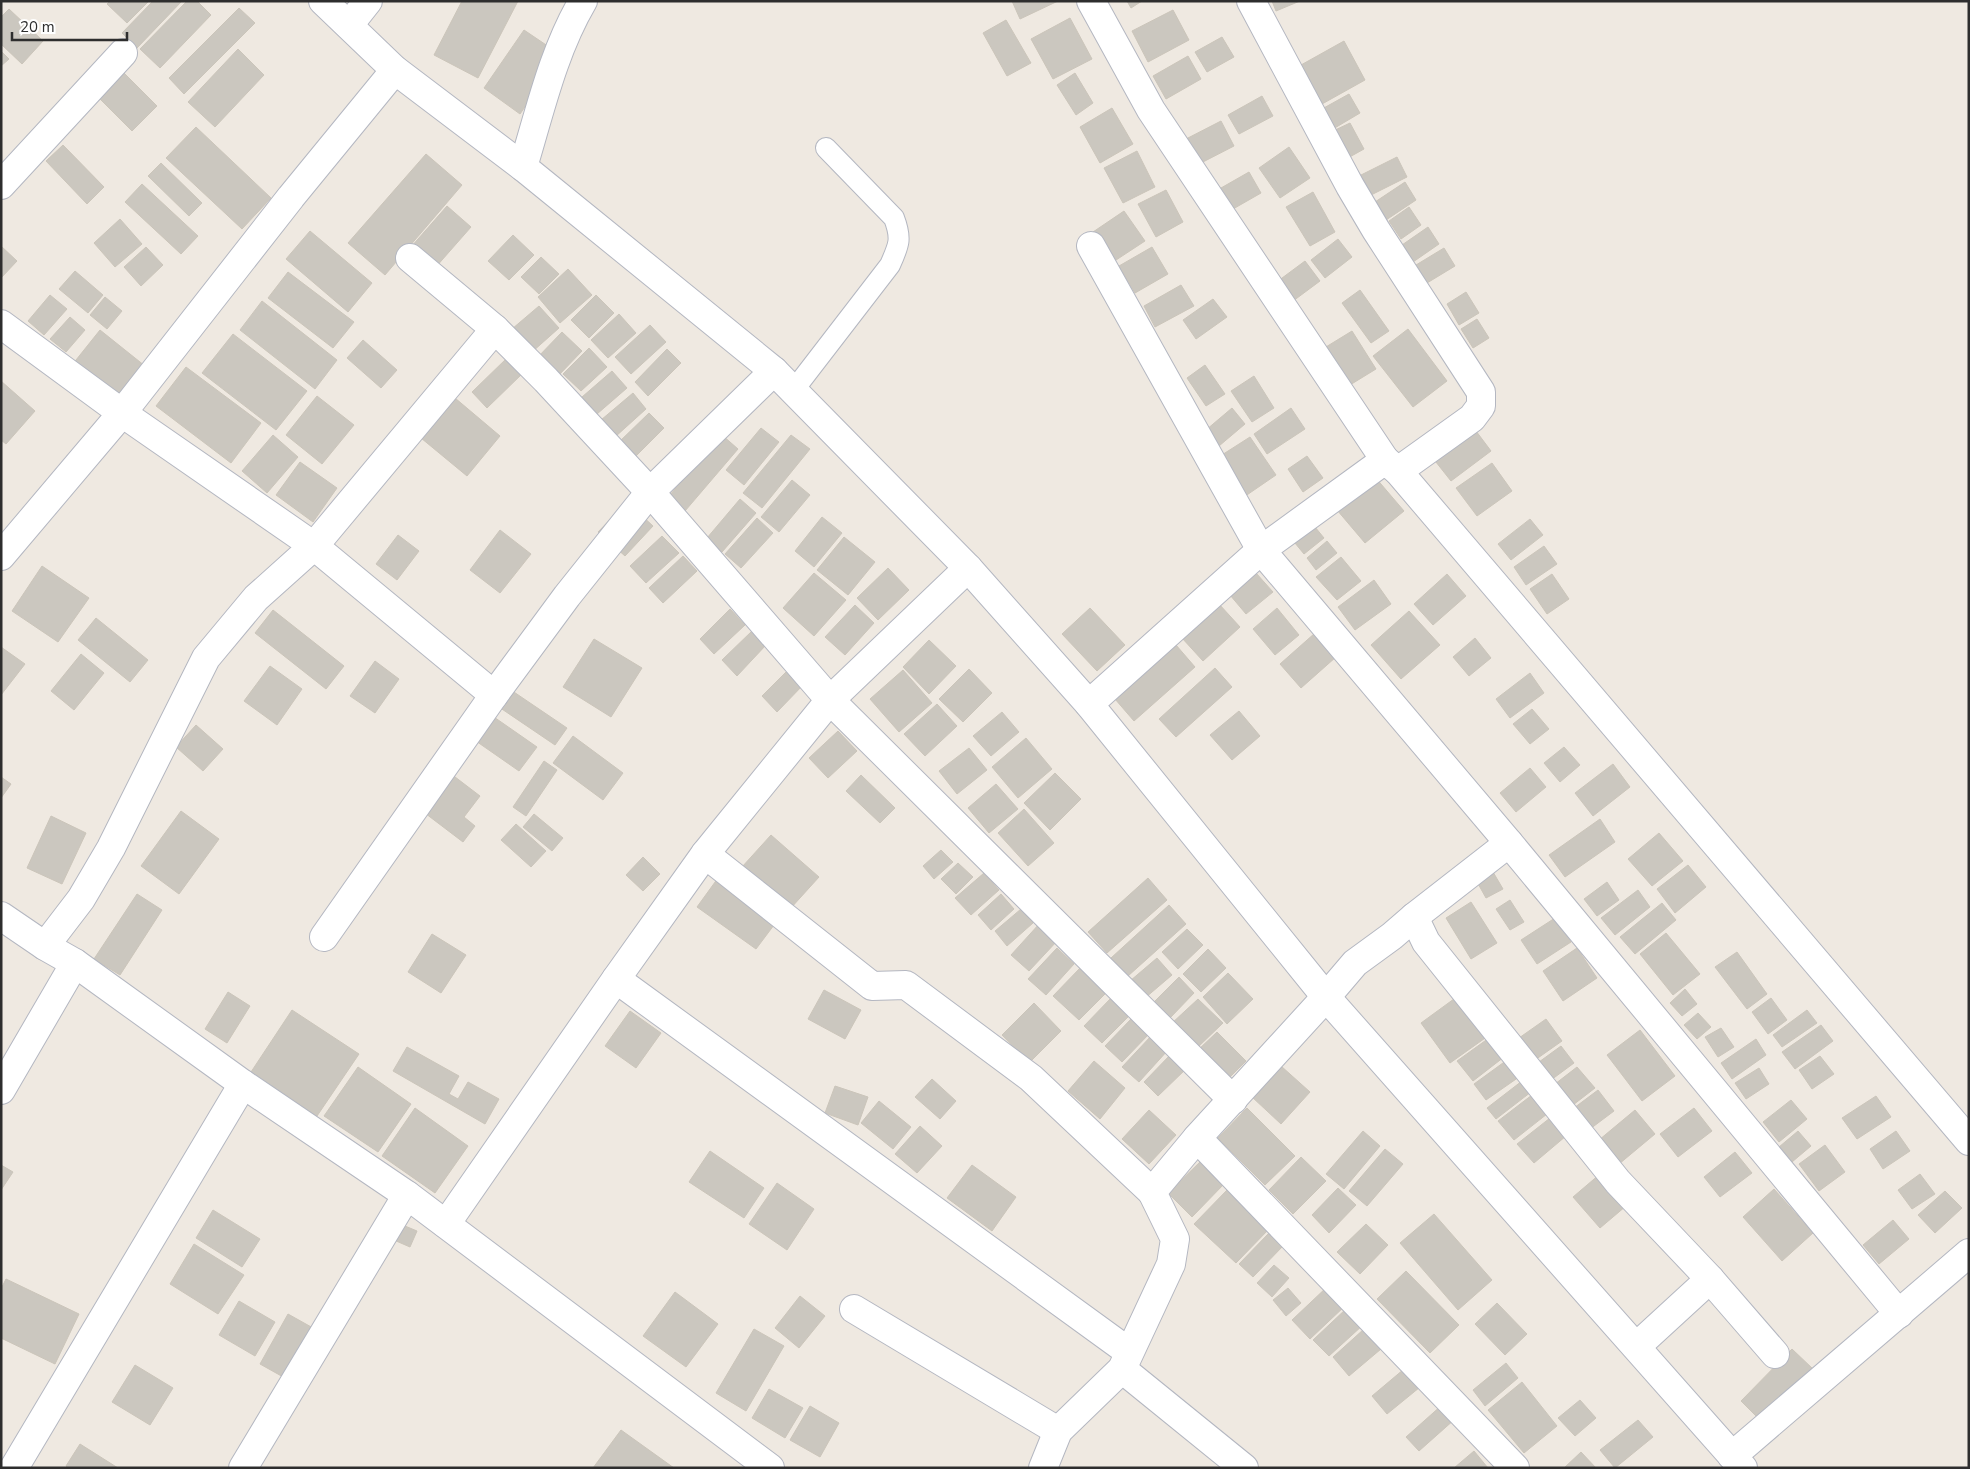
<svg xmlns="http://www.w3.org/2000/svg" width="1970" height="1469" viewBox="0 0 1970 1469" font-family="'Nunito Sans',sans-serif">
<rect width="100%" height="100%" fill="#efe9e1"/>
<g fill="#cbc7bf" stroke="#cbc5ba">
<polygon points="110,1 149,1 127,23 107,4"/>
<polygon points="153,1 182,1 137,48 122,33"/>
<polygon points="187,1 197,1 211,15 160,68 140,49"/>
<polygon points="462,1 518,1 478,78 434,55"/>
<polygon points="1012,1 1058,1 1020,19"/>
<polygon points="1127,1 1142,1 1131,8"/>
<polygon points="1272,1 1300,1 1276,11"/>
<polygon points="239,8 255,23 184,94 169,78"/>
<polygon points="9,9 43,41 22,64 1,44 1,17"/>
<polygon points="1173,10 1189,40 1148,62 1132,31"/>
<polygon points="1070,18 1092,59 1053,79 1031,39"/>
<polygon points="1006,20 1031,63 1007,76 983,33"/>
<polygon points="524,30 561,55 520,114 484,88"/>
<polygon points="1222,37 1234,57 1207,72 1195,52"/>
<polygon points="1344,41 1365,80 1322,104 1301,65"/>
<polygon points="238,49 264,75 215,127 188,102"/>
<polygon points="1,51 9,59 1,66"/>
<polygon points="1188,56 1201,79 1166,99 1153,76"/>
<polygon points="123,72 157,106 132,131 98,97"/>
<polygon points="1075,73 1093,103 1076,115 1057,85"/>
<polygon points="1349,94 1360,113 1333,129 1322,109"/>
<polygon points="1262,96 1273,116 1239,134 1228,115"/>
<polygon points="1112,108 1133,144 1100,163 1080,127"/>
<polygon points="1221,121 1234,146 1199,164 1186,139"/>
<polygon points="1350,123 1364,149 1346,159 1331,132"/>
<polygon points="196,127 271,198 242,229 166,158"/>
<polygon points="63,145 104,187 87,204 46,161"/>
<polygon points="1289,147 1310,178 1280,198 1259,168"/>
<polygon points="1137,151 1155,187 1123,203 1104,168"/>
<polygon points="426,154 462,185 385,275 348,243"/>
<polygon points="1397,157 1407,177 1369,196 1359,176"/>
<polygon points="161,163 202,203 189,216 148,176"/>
<polygon points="1249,172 1261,193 1226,213 1214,192"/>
<polygon points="1405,182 1416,200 1386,220 1375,202"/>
<polygon points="142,184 198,236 181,254 125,202"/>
<polygon points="1166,190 1183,222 1156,237 1138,204"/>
<polygon points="1313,192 1335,232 1310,246 1286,207"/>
<polygon points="447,206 471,227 435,268 411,247"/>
<polygon points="1409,207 1421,225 1401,239 1389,221"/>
<polygon points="1124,211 1145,241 1113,262 1093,232"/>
<polygon points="120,219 142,244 115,267 94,243"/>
<polygon points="1428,227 1439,244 1413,262 1402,245"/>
<polygon points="310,231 372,283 348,312 286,259"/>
<polygon points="513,235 534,255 509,280 488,261"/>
<polygon points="1338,239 1352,257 1325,278 1311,260"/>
<polygon points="1,246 17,261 1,278"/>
<polygon points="146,247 163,265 141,286 124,267"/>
<polygon points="1152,247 1168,274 1135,293 1119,266"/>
<polygon points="1444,248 1455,266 1427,283 1416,265"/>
<polygon points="541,257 559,274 539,294 521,277"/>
<polygon points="1305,261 1320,281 1289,304 1274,284"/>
<polygon points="568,269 592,295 560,323 538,297"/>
<polygon points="75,271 103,295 88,313 59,289"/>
<polygon points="288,272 354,322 333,348 268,298"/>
<polygon points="1181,285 1194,306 1155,327 1144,306"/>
<polygon points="1360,290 1389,331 1371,343 1342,303"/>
<polygon points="1466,292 1479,313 1459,325 1447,304"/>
<polygon points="50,295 67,309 44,335 28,321"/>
<polygon points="596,295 614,313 589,338 571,320"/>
<polygon points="105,297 122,311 107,329 90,315"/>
<polygon points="1213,299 1227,317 1196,339 1183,320"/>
<polygon points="262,301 337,360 315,389 240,330"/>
<polygon points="539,306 559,328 532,352 512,329"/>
<polygon points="619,314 636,333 608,358 591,340"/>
<polygon points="70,317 85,330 66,352 50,339"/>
<polygon points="1477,319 1489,338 1473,348 1461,329"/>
<polygon points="650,325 666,342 631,374 615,357"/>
<polygon points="1408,329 1447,381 1413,407 1373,356"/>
<polygon points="100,330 145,366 117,401 72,365"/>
<polygon points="1352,331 1376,369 1345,388 1321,350"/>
<polygon points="562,332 582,351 558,376 537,358"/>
<polygon points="233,334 307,391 276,430 202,373"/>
<polygon points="363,340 397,370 381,388 347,358"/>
<polygon points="589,348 607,367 581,391 563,374"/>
<polygon points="667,349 681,363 648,396 635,382"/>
<polygon points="507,358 522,374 487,408 472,392"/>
<polygon points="1205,365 1225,394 1206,406 1187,378"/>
<polygon points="186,367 261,423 231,463 156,406"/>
<polygon points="612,371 627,388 597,414 582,397"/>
<polygon points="1254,376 1274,408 1252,422 1231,391"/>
<polygon points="1,381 35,411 6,444 1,440"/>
<polygon points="633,393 646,409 615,437 601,420"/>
<polygon points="317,396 354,425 322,464 286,435"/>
<polygon points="455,398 500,436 467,476 421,438"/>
<polygon points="1232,408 1245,424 1219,446 1206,430"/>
<polygon points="1291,408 1305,429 1267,454 1254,434"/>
<polygon points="649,413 664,428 633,459 618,443"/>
<polygon points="1473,427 1491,451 1451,481 1432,457"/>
<polygon points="761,428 779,442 744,485 726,470"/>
<polygon points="273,435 298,457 267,493 242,471"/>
<polygon points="722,435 738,449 685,511 669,496"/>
<polygon points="791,435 810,449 762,508 743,493"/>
<polygon points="1250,437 1276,475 1241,499 1214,460"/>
<polygon points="1307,456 1323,478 1303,492 1288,469"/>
<polygon points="300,462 337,488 313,522 276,495"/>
<polygon points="1492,463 1512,491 1477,516 1456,488"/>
<polygon points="1375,477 1404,511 1365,543 1337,510"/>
<polygon points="792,480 810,495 779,532 761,517"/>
<polygon points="740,499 756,513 722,552 707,538"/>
<polygon points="627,502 653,526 625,556 598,532"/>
<polygon points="822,517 842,533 814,567 795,551"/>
<polygon points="757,518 773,533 741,568 725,554"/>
<polygon points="1530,519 1543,535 1511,560 1498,544"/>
<polygon points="1315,527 1324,538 1304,554 1295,543"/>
<polygon points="500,530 531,554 500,593 470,570"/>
<polygon points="398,535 419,551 397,580 376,564"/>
<polygon points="662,536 679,553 646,583 630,566"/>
<polygon points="844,537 875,562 848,595 817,570"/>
<polygon points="1327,541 1337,553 1316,570 1307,558"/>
<polygon points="1544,546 1557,564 1526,585 1514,567"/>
<polygon points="683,556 697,571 663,603 649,588"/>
<polygon points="1341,557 1361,581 1337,600 1316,577"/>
<polygon points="42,566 89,598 58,642 12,611"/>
<polygon points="888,568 909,590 878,620 857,598"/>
<polygon points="814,573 846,600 814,636 783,608"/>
<polygon points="1256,573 1273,592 1246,614 1230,595"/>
<polygon points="1447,574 1466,596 1433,625 1414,604"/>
<polygon points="1552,574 1569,599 1547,614 1530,589"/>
<polygon points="1374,580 1391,604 1355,630 1338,607"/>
<polygon points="1219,604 1240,627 1203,661 1182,638"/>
<polygon points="855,605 874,623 845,655 825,637"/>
<polygon points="1090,608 1125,645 1097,671 1062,634"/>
<polygon points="1277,608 1299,635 1275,655 1253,629"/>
<polygon points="730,609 745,625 714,654 700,639"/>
<polygon points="273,610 344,666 326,689 255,633"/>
<polygon points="1409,611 1440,645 1401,679 1371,645"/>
<polygon points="96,618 148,660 130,682 78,640"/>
<polygon points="752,631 766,645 737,676 722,660"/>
<polygon points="1315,633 1336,657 1301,688 1280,664"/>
<polygon points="1475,638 1491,658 1469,676 1453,657"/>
<polygon points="594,639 642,668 611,717 563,687"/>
<polygon points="929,640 956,666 929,694 903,667"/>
<polygon points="1176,645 1195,667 1134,721 1115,699"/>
<polygon points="1,647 25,664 1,695"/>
<polygon points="81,654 104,673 74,710 51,691"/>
<polygon points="375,661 399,679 375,713 350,696"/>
<polygon points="270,666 302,689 277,725 244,701"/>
<polygon points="1215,668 1232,687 1176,737 1159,719"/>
<polygon points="789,669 804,684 777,712 762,696"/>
<polygon points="969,669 992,693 963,722 939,699"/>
<polygon points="903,670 932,703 899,732 870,699"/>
<polygon points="1530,673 1544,693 1510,718 1496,699"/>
<polygon points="505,686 567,728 555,745 493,703"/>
<polygon points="937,704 957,726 925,756 904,734"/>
<polygon points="481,708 537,747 519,771 463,732"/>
<polygon points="1532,709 1549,729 1530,744 1513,724"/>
<polygon points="1239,711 1260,736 1232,760 1210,735"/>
<polygon points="1002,712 1019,732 991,756 973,736"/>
<polygon points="196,725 223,749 203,771 176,747"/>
<polygon points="838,731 857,751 828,778 809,758"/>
<polygon points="573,736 623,773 603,800 553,763"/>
<polygon points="1026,738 1052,769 1018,798 992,767"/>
<polygon points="1564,747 1580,765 1560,782 1544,763"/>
<polygon points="969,748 987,770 957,794 939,771"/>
<polygon points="544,761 557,770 526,816 513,807"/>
<polygon points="1613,764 1630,787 1593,816 1575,793"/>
<polygon points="442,767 480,796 464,817 475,826 463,842 413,804"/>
<polygon points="1530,768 1546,787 1516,812 1500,793"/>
<polygon points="1055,773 1081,799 1050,830 1024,803"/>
<polygon points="861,775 895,808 880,823 846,791"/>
<polygon points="1,777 11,784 1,798"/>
<polygon points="996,784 1018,809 989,833 968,808"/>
<polygon points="1024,809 1054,843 1028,866 998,833"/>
<polygon points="181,811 219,839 179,894 141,866"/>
<polygon points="534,814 563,838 552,851 523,827"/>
<polygon points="51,816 86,833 62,884 27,868"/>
<polygon points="1600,819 1615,842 1565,877 1549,855"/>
<polygon points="516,824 546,851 531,867 501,840"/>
<polygon points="1659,833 1683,861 1652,886 1628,859"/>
<polygon points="771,835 819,877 790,909 742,867"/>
<polygon points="941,850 953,862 934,879 923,866"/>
<polygon points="643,857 660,874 643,891 626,875"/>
<polygon points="958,863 973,877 956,894 941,879"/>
<polygon points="1688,865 1706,887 1675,913 1657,889"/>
<polygon points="1493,872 1503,889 1486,898 1476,880"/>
<polygon points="984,873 999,890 971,915 955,898"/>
<polygon points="718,878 777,921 756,949 697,907"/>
<polygon points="1148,878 1167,900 1107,953 1088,932"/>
<polygon points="1607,882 1619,900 1597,916 1584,899"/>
<polygon points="1638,890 1650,907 1615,935 1601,918"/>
<polygon points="137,894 162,910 120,975 94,959"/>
<polygon points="1001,894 1014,909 991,930 978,915"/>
<polygon points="1510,900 1524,922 1510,930 1496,909"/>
<polygon points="1471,902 1497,943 1471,959 1446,918"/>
<polygon points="1662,903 1676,920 1635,954 1620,937"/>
<polygon points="1169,905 1186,924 1128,976 1111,958"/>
<polygon points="1021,909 1033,923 1007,946 995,931"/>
<polygon points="1555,918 1571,942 1537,964 1521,940"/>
<polygon points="1040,923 1058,940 1029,971 1011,955"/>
<polygon points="1187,929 1203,945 1178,969 1162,952"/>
<polygon points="1666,933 1700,974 1673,995 1640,954"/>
<polygon points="432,934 466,955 441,993 408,972"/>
<polygon points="1057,948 1074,964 1046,995 1028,979"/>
<polygon points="1577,948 1597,978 1563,1001 1543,971"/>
<polygon points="1208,949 1226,968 1201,992 1183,974"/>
<polygon points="1737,952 1767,994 1747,1009 1715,967"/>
<polygon points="1157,958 1172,975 1145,998 1130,981"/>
<polygon points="1081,967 1107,992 1079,1020 1053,996"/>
<polygon points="1228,973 1253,999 1227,1024 1203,997"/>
<polygon points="1179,977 1194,993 1170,1018 1154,1002"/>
<polygon points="1685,989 1697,1004 1682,1016 1670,1003"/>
<polygon points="824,990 861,1010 845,1039 808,1019"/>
<polygon points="228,992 250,1006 227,1043 205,1029"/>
<polygon points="1458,996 1488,1036 1450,1063 1421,1023"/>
<polygon points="1111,998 1129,1016 1102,1043 1084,1026"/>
<polygon points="1771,998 1787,1020 1768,1034 1752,1012"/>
<polygon points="1198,999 1223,1023 1196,1049 1171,1024"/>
<polygon points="1034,1003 1061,1031 1029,1063 1002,1035"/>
<polygon points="292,1010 359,1054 317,1116 251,1072"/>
<polygon points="1807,1010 1817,1023 1782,1047 1773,1035"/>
<polygon points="630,1011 661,1033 636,1068 605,1046"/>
<polygon points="1698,1013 1711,1027 1697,1039 1684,1025"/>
<polygon points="1132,1018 1149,1034 1122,1062 1105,1046"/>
<polygon points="1546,1019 1562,1041 1535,1060 1519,1038"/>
<polygon points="1821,1025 1833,1041 1795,1069 1782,1052"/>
<polygon points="1721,1028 1734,1047 1718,1057 1705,1037"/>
<polygon points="1640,1030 1675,1076 1642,1101 1607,1055"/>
<polygon points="1217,1032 1246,1061 1228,1079 1198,1050"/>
<polygon points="1152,1035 1168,1050 1139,1082 1122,1067"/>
<polygon points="1489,1038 1504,1057 1473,1081 1457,1061"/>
<polygon points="1756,1039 1766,1055 1732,1079 1721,1063"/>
<polygon points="1561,1046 1574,1063 1551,1080 1539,1062"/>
<polygon points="407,1047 459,1076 449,1094 458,1099 468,1082 499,1099 485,1124 393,1071"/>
<polygon points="1172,1053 1187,1068 1158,1096 1144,1082"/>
<polygon points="1820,1056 1834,1074 1812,1089 1799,1070"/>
<polygon points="1507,1060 1519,1077 1486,1100 1474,1084"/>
<polygon points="1094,1061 1125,1088 1100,1119 1068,1091"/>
<polygon points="1281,1066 1310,1092 1281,1124 1252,1097"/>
<polygon points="358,1067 411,1104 378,1152 324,1116"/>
<polygon points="1577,1067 1595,1088 1573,1105 1555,1084"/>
<polygon points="1759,1068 1769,1084 1746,1099 1735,1083"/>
<polygon points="932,1079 956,1101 940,1119 915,1097"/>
<polygon points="1522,1081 1531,1092 1496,1119 1487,1108"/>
<polygon points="835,1086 868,1097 858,1125 825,1113"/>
<polygon points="1598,1090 1614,1111 1590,1129 1574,1108"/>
<polygon points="1532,1095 1547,1114 1514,1140 1498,1121"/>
<polygon points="1876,1096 1891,1117 1857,1139 1842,1118"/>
<polygon points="1791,1100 1807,1119 1779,1142 1763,1122"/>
<polygon points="879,1101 911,1127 893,1149 861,1123"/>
<polygon points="415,1108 468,1146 435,1193 382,1156"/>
<polygon points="1247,1108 1295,1156 1265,1185 1218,1138"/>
<polygon points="1694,1108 1712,1131 1678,1157 1660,1134"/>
<polygon points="1149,1110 1176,1135 1149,1164 1122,1139"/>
<polygon points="1635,1110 1655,1134 1613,1169 1593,1145"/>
<polygon points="1550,1118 1566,1136 1534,1163 1517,1144"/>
<polygon points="920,1126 942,1146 917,1173 895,1154"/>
<polygon points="1363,1131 1380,1146 1344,1189 1326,1174"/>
<polygon points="1798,1131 1811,1146 1792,1162 1779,1147"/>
<polygon points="1896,1131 1910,1151 1883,1169 1870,1149"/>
<polygon points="1825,1145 1845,1172 1819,1191 1799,1164"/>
<polygon points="1385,1149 1403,1164 1367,1206 1349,1191"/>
<polygon points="710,1151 764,1188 744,1218 689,1182"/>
<polygon points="1735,1152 1752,1173 1720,1197 1704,1177"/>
<polygon points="1301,1157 1326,1181 1293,1214 1269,1190"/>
<polygon points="1201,1161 1224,1184 1192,1217 1168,1193"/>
<polygon points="1,1165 13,1172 1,1190"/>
<polygon points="972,1165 1016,1197 992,1231 947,1198"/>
<polygon points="1600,1174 1626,1206 1600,1228 1573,1197"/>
<polygon points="1920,1174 1935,1194 1912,1209 1898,1190"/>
<polygon points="777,1183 814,1209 787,1250 749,1224"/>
<polygon points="1338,1188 1356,1205 1329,1233 1312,1215"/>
<polygon points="1228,1189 1269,1229 1236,1263 1194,1224"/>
<polygon points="1774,1189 1813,1233 1782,1261 1743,1217"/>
<polygon points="1945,1191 1962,1208 1935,1233 1918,1215"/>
<polygon points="213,1210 260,1239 242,1267 196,1238"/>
<polygon points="1434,1214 1492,1280 1458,1310 1400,1243"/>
<polygon points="1893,1220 1909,1239 1879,1264 1863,1245"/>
<polygon points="393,1221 417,1231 410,1247 387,1237"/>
<polygon points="1366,1224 1388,1245 1360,1274 1337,1252"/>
<polygon points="1269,1233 1283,1246 1253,1277 1239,1264"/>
<polygon points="194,1244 244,1275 218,1314 170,1284"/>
<polygon points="1274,1265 1289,1278 1272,1297 1257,1283"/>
<polygon points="1406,1271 1459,1325 1430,1353 1377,1299"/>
<polygon points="6,1279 79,1314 55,1364 1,1338 1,1289"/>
<polygon points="1328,1286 1346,1305 1310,1339 1292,1320"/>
<polygon points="1288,1288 1301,1303 1286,1316 1273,1300"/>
<polygon points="675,1292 718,1324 686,1367 643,1336"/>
<polygon points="800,1296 825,1316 799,1348 775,1328"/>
<polygon points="239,1301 275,1322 255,1356 219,1335"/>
<polygon points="1497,1303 1527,1334 1505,1355 1475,1324"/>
<polygon points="1347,1308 1363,1325 1329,1356 1313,1340"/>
<polygon points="288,1314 313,1328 285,1378 260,1364"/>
<polygon points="754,1329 784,1346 746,1411 716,1393"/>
<polygon points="1364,1329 1381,1349 1349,1376 1333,1357"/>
<polygon points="1792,1349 1813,1369 1761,1421 1741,1401"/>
<polygon points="1506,1363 1518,1378 1485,1406 1473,1390"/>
<polygon points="1410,1364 1425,1383 1387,1414 1372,1396"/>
<polygon points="135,1365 173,1388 150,1425 112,1402"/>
<polygon points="1522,1382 1557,1426 1524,1453 1488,1410"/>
<polygon points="769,1389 803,1408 785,1438 752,1418"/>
<polygon points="1580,1400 1596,1418 1575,1436 1558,1418"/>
<polygon points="1442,1405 1455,1419 1419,1451 1406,1437"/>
<polygon points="810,1406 839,1423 820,1457 790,1440"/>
<polygon points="1638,1420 1653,1437 1615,1468 1600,1450"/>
<polygon points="621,1430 674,1468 593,1468"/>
<polygon points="80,1444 118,1468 68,1468 66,1466"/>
<polygon points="1474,1451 1488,1468 1454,1468"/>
<polygon points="1581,1452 1596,1468 1564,1468"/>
</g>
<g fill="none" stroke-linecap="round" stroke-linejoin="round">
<defs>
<path id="lane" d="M793 391 890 265C899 245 902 239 894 218L826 148"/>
<g id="street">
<polyline points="1091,1 1151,110 1385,460"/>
<polyline points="349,25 368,1"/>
<path d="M523 167C540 111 553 52 583 1"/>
<polyline points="1,185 123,53"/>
<polyline points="1091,246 1261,550 1509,843 1899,1314"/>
<polyline points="410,258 495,329 546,380 650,492 830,700 1233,1100"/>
<polyline points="1,324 122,413 314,546 494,695"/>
<polyline points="1398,471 1969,1141"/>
<polyline points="1,556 122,413 291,197 395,70"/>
<polyline points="1089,704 1261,550 1385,460 1398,471 1472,418 1481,406 1481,392 1376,230 1350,186 1251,1"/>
<polyline points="705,854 872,986 906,985 1031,1078 1152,1192"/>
<polyline points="1,916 45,946 75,963 243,1084 407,1195 770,1468"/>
<polyline points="1414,917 1426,942 1618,1182 1710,1279 1775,1354"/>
<polyline points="324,937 494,695 567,596 650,492 774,371"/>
<polyline points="45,946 81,899 111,848 206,658 256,598 314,546 495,329"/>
<polyline points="616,979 1129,1352"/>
<polyline points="1,1090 75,963"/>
<polyline points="1197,1138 1515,1468"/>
<polyline points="446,1224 616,979 705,854 830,700 968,568"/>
<polyline points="854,1309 1058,1431"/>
<polyline points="1637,1346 1710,1279"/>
<polyline points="1122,1369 1244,1468"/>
<polyline points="1732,1456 1969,1253"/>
<polyline points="14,1468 243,1084"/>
<polyline points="243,1468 407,1195"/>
<polyline points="1043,1468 1058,1431 1122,1369 1171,1264 1175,1239 1152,1192 1197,1138 1326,997 1355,963 1392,936 1414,917 1509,843"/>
</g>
<polyline id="secondary" points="323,1 395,70 523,167 774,371 968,568 1089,704 1326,997 1743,1468"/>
</defs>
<use href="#lane" stroke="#b4b7c1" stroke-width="22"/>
<use href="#street" stroke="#b4b7c1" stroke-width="30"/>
<use href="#secondary" stroke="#b4b7c1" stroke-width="30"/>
<use href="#lane" stroke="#fff" stroke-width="20"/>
<use href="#street" stroke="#fff" stroke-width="28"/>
<use href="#secondary" stroke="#fff" stroke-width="28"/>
</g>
<rect width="1970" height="1469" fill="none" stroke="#2e2e2e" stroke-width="5"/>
<path d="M12 32v8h115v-8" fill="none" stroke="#2e2e2e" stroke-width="2.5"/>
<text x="20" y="32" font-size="15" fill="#2e2e2e" stroke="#ffffff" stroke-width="4" paint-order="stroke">20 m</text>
</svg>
